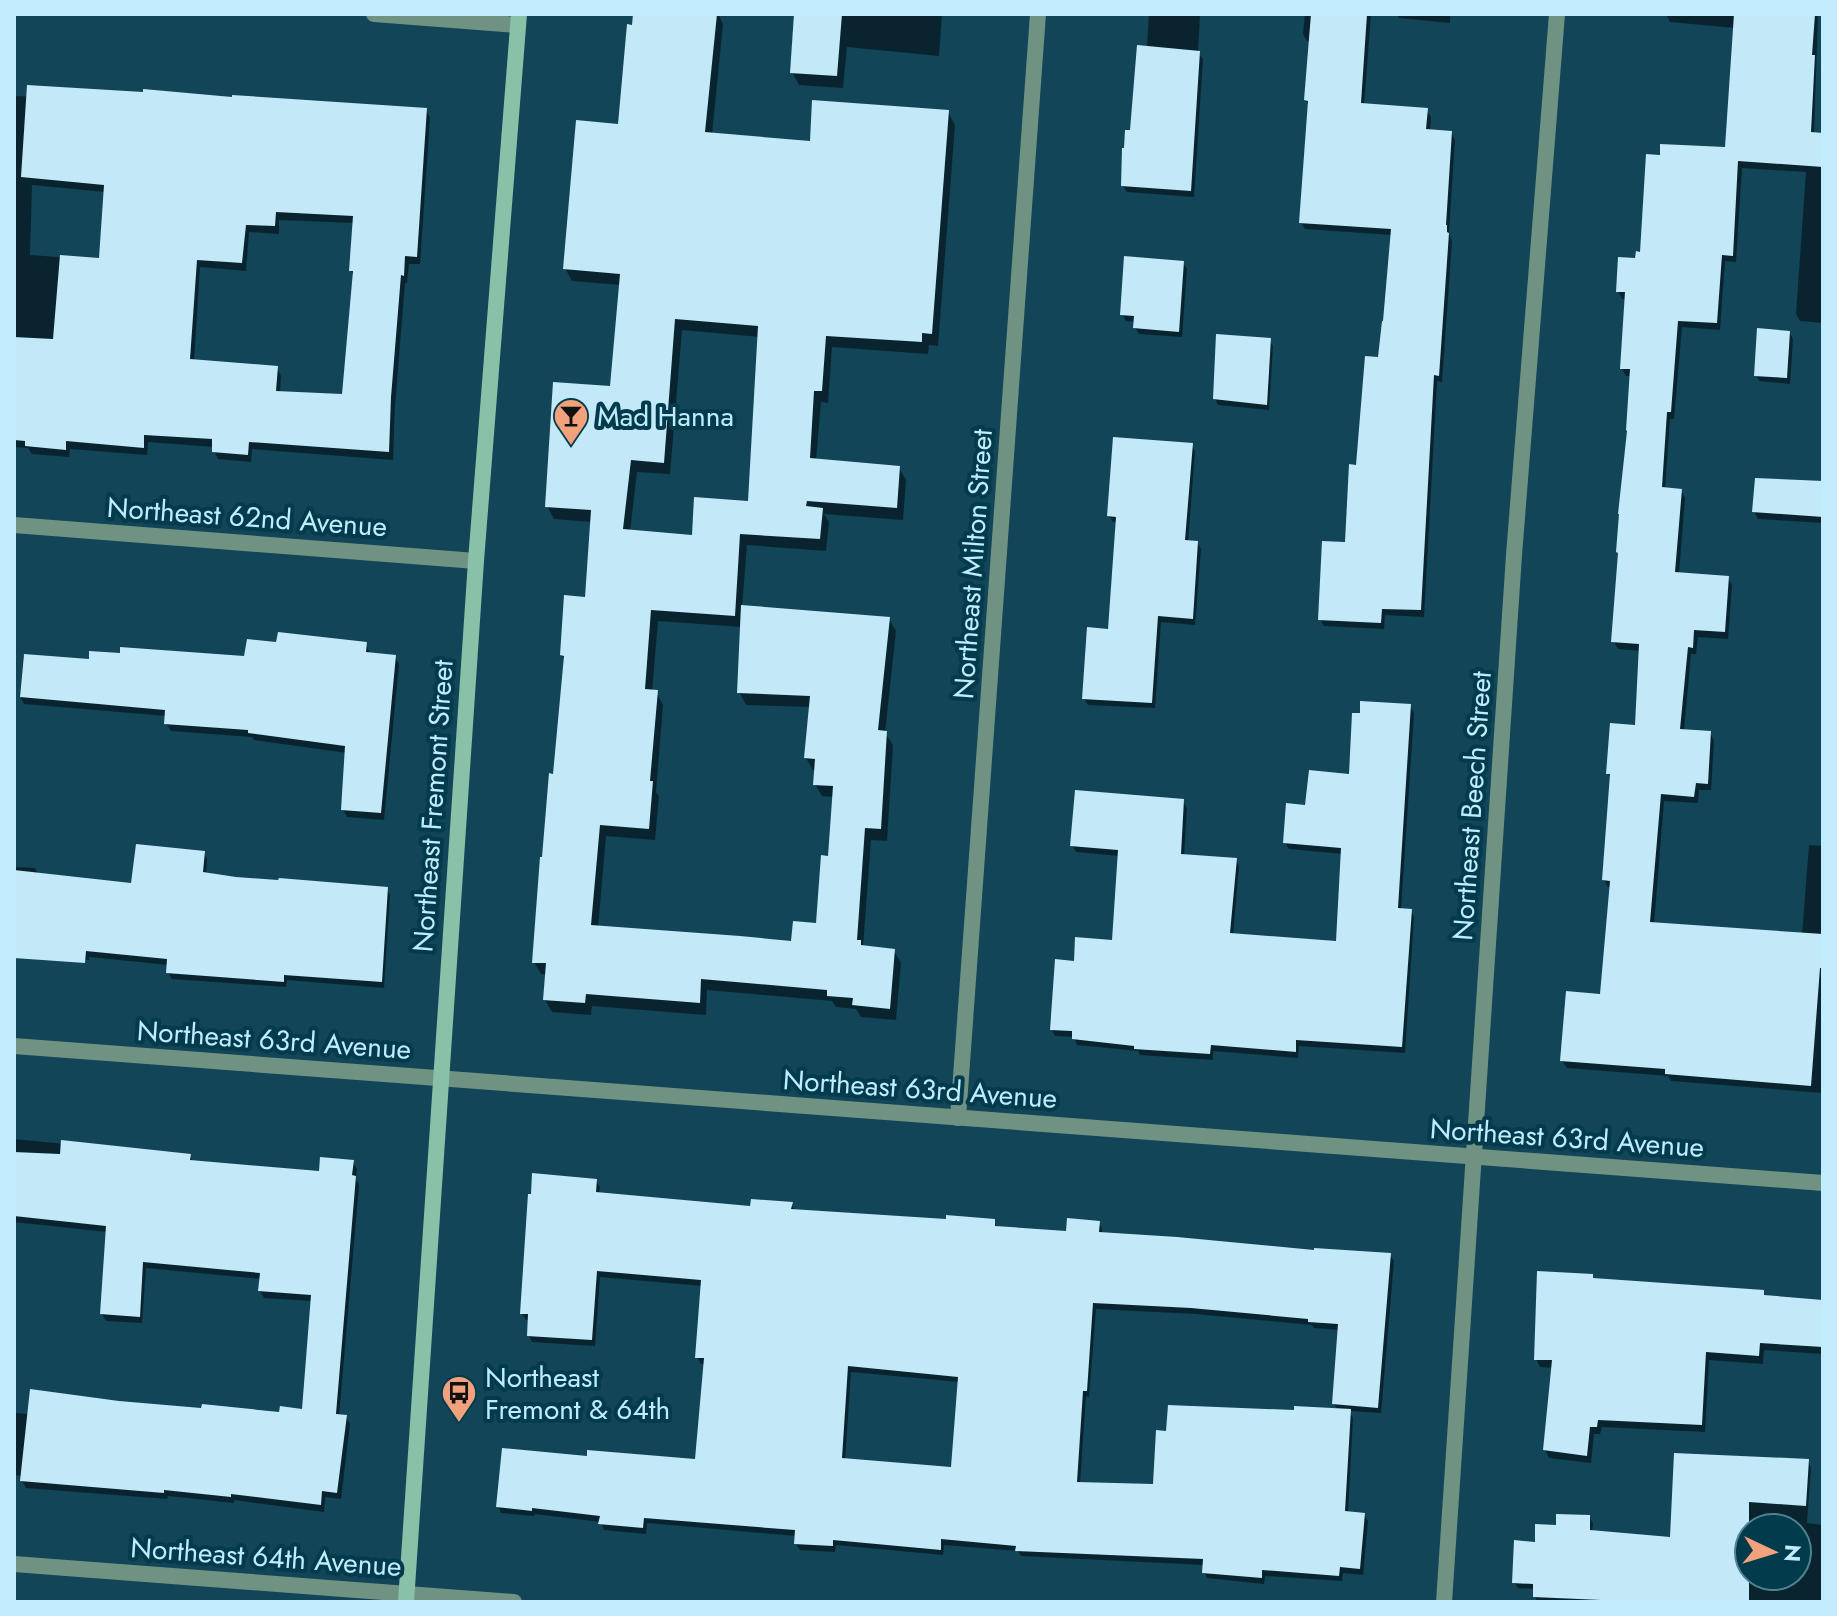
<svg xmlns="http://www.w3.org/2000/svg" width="1837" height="1616" viewBox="0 0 1837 1616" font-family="Jost,sans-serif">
<rect width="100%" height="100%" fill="#114557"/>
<g fill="#0007" fill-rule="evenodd">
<path d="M635 14H718L723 24 712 134 811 143 948 112 955 125 938 346 929 345 928 354 832 347 828 403 821 402 816 461 899 468 906 480 903 520 824 514 829 522 826 551 747 545 742 607 889 619 896 631 885 733 893 745 887 841 871 840 863 947 894 951 901 963 896 1020 861 1017 856 1009 836 1007 832 1001 707 990 706 1015 592 1006 591 1015 552 1012 545 1000 547 975 541 974 534 962 555 776 565 661 562 655 587 599 592 522 554 519 547 506 612 388 621 285 572 281 565 268 620 126ZM682 330 760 337 749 504 694 537 630 532 637 472 670 474ZM658 621 742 627 739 692 746 705 811 707 806 758 813 770H816L815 784 822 796 834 797 830 858 818 926 793 944 598 928 606 836 655 840 659 796 656 792 663 705 656 692H652Z"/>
<polygon points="796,14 942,14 939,56 847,47 843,88 799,85 792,72"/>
<polygon points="1149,14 1200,14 1198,52 1203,59 1194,197 1127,192 1123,186 1147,48"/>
<polygon points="1305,14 1371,14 1364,105 1426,110 1431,117 1430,131 1451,133 1455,140 1449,232 1452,242 1442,382 1437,381 1424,617 1385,615 1384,629 1324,626 1320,619 1347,544 1357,467 1380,360 1392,235 1305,229 1301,222 1309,106 1306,100 1311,42 1307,41 1303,34"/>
<polygon points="1397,14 1450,14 1450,23 1399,18"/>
<polygon points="1666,14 1818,14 1814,134 1823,135 1823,323 1800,321 1796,314 1806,172 1742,168 1736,262 1725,261 1720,330 1682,327 1674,419 1670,419 1665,489 1681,490 1685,498 1679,574 1728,578 1732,585 1728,639 1698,637 1696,654 1691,654 1684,731 1710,733 1714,741 1711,790 1699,790 1698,803 1664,801 1654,925 1802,935 1809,845 1823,846 1823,1093 1671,1081 1668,1076 1567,1068 1562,1061 1602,996 1612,887 1608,887 1604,880 1611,779 1608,773 1637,728 1641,651 1618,649 1614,642 1629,433 1631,376 1626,376 1622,369 1627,299 1622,299 1618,291 1642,254 1726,149 1735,28 1670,22"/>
<path d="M14 96 426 110 430 118 420 264H409L407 283H405L395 406 393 460 252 449 251 462 218 459 214 451V447L148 442 147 455 70 449 69 457 32 454 28 448 14 447ZM32 185 105 192 100 260 30 255ZM279 220 354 223 351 271 354 277 344 396 280 393 281 376 277 368 194 361 200 267 246 271 249 232 279 234Z"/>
<polygon points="1183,263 1187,269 1182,337 1139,334 1135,328 1135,322 1126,321 1122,314"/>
<polygon points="1789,332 1793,339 1790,384 1759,381 1756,375"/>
<polygon points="1269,340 1273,346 1269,410 1218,405 1215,399"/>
<polygon points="1191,445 1195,451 1188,542 1197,542 1201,549 1195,625 1161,622 1155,708 1088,705 1084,699 1110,631 1118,522 1113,522 1109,515"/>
<polygon points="1823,483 1823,523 1758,519 1754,511"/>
<polygon points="278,644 366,644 370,654 395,657 399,664 384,820 347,817 343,809 347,753 254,740 252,737 171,731 166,723 167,716 24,704 20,696 23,656 91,662 246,658"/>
<polygon points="1410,706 1414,713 1401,910 1411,911 1414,917 1405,1053 1299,1046 1298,1058 1213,1051 1213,1060 1140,1055 1138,1051 1077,1045 1074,1037 1055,1036 1052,1030 1075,963 1114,942 1120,856 1076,852 1072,845 1183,801 1187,808 1184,856 1236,860 1239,866 1233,935 1338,943 1343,854 1289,849 1285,843 1307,807 1351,776"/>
<polygon points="204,853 207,859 206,875 236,879 387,889 390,895 384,988 287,980 286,987 172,979 168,972 169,965 89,957 89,960 14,954 14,867 35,868 39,875 133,885"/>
<polygon points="14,1139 190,1156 193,1162 320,1173 353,1162 357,1169 356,1179 359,1185 339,1416 346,1417 350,1424 341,1499 325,1497 324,1512 234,1500 234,1503 168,1496 167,1499 26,1488 22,1481 22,1476 14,1475 14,1413 29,1414 119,1403 281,1415 304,1412 312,1301 264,1298 260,1291 261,1279 146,1268 142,1323 106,1321 102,1314 107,1232 14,1222"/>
<path d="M596 1181 600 1187 599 1194 752 1209 791 1204 795 1210 948 1221H994L998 1229 1067 1234 1099 1222 1102 1229V1234L1315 1252 1390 1255 1394 1261 1381 1413 1349 1411 1353 1418 1348 1513 1364 1515 1368 1521 1363 1575 1343 1573 1342 1581 1265 1576 1264 1584 1207 1578 1204 1572V1565L1021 1556 1018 1551 944 1545 943 1555 836 1545 835 1552 800 1550 796 1544 797 1536 647 1523 646 1534 604 1530 601 1522 535 1514 534 1516 501 1513 498 1506 589 1458 697 1461 706 1364H701L697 1357 702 1286 600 1277 595 1346 532 1342 529 1336 530 1320H526L522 1313ZM1096 1309 1196 1314 1312 1325 1314 1328 1339 1330 1334 1404 1338 1410 1296 1412 1168 1433 1155 1486 1080 1484 1086 1396 1089 1397ZM851 1372 960 1382 953 1469 845 1461Z"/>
<polygon points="1594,1281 1763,1292 1766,1297 1823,1302 1823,1354 1764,1350 1763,1364 1709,1360 1705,1432 1602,1427 1600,1434 1594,1434 1591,1463 1549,1458 1545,1450 1553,1368 1540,1367 1536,1359"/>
<path d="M1808 1461 1811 1468 1807 1523 1823 1525V1602H1538L1535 1597V1589L1518 1588 1514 1582 1537 1544 1558 1527 1589 1517 1593 1523 1592 1532 1671 1539ZM1749 1528H1797V1576H1749Z"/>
</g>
<g fill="#c3e8f8" fill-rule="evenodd">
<path d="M633 14H717L705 132 810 141 812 100 949 110 932 334 922 333V342L826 336 822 391H814L810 458 900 466 897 508 807 501 806 506 823 508 820 539 740 534 735 616 651 610 645 689 658 690 650 781H653L649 829 600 825 591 925 740 936 791 941 793 921 816 923 821 855 828 856 833 786 813 785 815 759 804 758 810 696 737 693 741 605 890 617 878 730 887 731 881 829 865 828 857 940H861V945L895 949 890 1009 852 1005 853 998 827 996V990L701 979 700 1003 586 994 585 1003 543 1000 546 963H532L540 857H542L549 773 553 774 564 656 560 655 564 595 585 597 591 510 545 507 553 382 610 386 620 274 563 269 576 120 618 124 627 24 632 25ZM675 319 758 326 748 501 694 497 692 535 623 529 631 460 664 463Z"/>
<polygon points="794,14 842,14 837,76 790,73"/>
<polygon points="1311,14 1367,14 1361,103 1428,108 1426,129 1452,131 1446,225 1447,225 1447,232 1449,233 1439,376 1434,375 1421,610 1382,609 1381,623 1318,620 1322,541 1345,542 1349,464 1356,465 1365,356 1378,357 1382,321 1383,321 1391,229 1299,223 1308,101 1304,100"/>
<polygon points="1734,14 1815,14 1812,55 1815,55 1811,132 1823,133 1823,167 1738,161 1733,256 1722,255 1717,323 1678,321 1671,412 1667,412 1662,487 1682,489 1675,572 1729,576 1725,632 1694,630 1693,648 1688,647 1680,729 1711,731 1708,784 1696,783 1694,797 1661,794 1650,922 1823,934 1823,968 1820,968 1811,1086 1665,1074 1665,1069 1560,1061 1566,991 1600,994 1610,881 1602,880 1610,774 1606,774 1610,723 1635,725 1639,644 1611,642 1618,553 1616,552 1619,514 1618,514 1627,431 1626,430 1630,369 1620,369 1625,292 1616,292 1618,257 1635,258 1636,251 1640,252 1646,154 1660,155 1660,144 1725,147"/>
<polygon points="1137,45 1200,51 1191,191 1121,186 1122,148 1124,148 1125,130 1130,130"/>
<path d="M27 85 143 92V89L232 97V95L427 108 417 257 405 256 404 276 401 275 391 397 389 452 249 442 248 455 212 452V439L144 435V448L66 441V450L25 446V441L14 440V337L53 339 60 255 99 258 104 185 21 177ZM276 212 353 216 349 271H353L342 394 276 391 278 366 190 359 197 260 242 263 246 225 275 226Z"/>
<polygon points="1124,256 1184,261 1179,332 1133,328 1134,316 1120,315"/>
<polygon points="1757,328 1790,331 1787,378 1754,376"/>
<polygon points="1216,334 1271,338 1267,405 1213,399"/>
<polygon points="1113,437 1193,443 1185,540 1198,541 1193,619 1158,616 1152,703 1082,699 1087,627 1108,629 1116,517 1107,516"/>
<polygon points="1755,478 1823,481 1823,517 1752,512"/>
<polygon points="278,632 367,642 366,652 396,655 381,813 341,810 345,746 248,733 248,730 164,724 165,710 20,697 24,654 89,659 89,651 120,653 120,647 244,656 247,639 276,642"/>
<polygon points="1360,701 1411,704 1398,908 1412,909 1402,1047 1296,1040 1296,1052 1211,1045 1210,1054 1134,1049 1134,1046 1072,1039 1072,1031 1050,1030 1055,959 1074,961 1075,937 1112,940 1118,850 1070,846 1075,790 1184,799 1181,854 1237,858 1230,933 1336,941 1341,848 1283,843 1286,803 1305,805 1309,770 1349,774 1352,713 1360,713"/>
<polygon points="136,844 205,851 203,872 236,877 278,880 279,878 388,887 382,982 284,975 284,982 166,973 167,959 86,951 85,963 14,958 14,870 131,883"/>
<polygon points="61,1140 191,1154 190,1160 319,1171 320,1157 354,1160 352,1175 356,1176 336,1414 347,1415 337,1493 322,1491 321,1505 231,1494 231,1497 164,1490 164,1493 20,1481 30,1389 119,1401 201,1408 202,1404 279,1412 280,1406 302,1409 311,1295 258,1291 260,1273 143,1262 140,1317 100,1314 106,1226 14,1216 14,1152 60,1154"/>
<path d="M532 1173 597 1179 596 1192 750 1206 751 1199 793 1202 791 1209 946 1219V1215L995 1219V1226L1066 1231 1067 1218 1100 1221 1099 1232 1177 1237 1314 1250V1248L1391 1253 1378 1408 1332 1404 1338 1324 1308 1322V1319L1191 1308 1093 1303 1087 1391H1083L1077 1482 1153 1484 1156 1430 1166 1431 1168 1405 1294 1410V1406L1351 1409 1345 1511 1365 1513 1360 1569 1340 1567 1339 1576 1262 1570V1578L1202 1573 1203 1559 1015 1551 1016 1546 941 1539V1550L833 1540V1546L794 1544 795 1530 644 1518 643 1528 598 1524 600 1516 532 1508V1511L496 1507 502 1448 587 1456V1450L695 1459 704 1358H695L701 1280 597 1271 592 1340 527 1336 528 1314H520L528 1194H531ZM848 1366 958 1377 951 1467 842 1458Z"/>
<polygon points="1537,1271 1593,1274 1593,1278 1764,1290 1764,1295 1823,1300 1823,1347 1760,1343 1759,1356 1706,1352 1702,1425 1598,1420 1597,1427 1590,1427 1587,1456 1543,1450 1552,1360 1534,1360"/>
<polygon points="1674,1453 1809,1459 1806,1506 1749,1502 1749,1602 1647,1602 1533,1597 1533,1584 1512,1583 1514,1540 1535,1542 1535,1524 1556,1525 1556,1514 1590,1515 1590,1530 1670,1537"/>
</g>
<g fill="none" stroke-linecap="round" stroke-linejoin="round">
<g stroke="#6f9282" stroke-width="16">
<polyline points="374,14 518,25"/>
<polyline points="14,525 476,561"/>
<polyline points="14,1046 1823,1183"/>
<polyline points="958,1118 1038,14"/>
<polyline points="14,1564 514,1602"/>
<polyline points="1444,1602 1514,555 1557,14"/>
</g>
<polyline stroke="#88c1a8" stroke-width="16" points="406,1602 476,561 519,14"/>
</g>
<defs>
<symbol id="bar-pin" viewBox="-11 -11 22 30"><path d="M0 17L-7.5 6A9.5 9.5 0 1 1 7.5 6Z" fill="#f1a17c" stroke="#023b4c"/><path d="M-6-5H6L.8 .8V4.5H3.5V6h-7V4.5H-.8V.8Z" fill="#111"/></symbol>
<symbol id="bus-pin" viewBox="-11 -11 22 30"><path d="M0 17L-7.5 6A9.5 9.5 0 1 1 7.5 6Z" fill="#f1a17c" stroke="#023b4c"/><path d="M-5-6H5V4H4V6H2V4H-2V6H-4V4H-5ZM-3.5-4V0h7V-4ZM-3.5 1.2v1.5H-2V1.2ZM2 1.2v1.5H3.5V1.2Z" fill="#111"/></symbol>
</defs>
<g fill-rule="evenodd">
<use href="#bar-pin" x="551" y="396" width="40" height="54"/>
<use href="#bus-pin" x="439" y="1373" width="40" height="54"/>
</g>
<g text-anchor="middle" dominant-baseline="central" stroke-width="8" stroke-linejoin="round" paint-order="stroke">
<g font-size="28" fill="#c0ecfe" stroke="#023b4c" text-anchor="start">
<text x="597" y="416">Mad Hanna</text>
<text x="485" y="1377">Northeast<tspan x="485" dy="32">Fremont &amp; 64th</tspan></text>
</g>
<g font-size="28" fill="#c0ecfe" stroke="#023b4c">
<text transform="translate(247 517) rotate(4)">Northeast 62nd Avenue</text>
<text transform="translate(973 564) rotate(-86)">Northeast Milton Street</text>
<text transform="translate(433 806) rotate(-86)">Northeast Fremont Street</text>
<text transform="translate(1472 806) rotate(-86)">Northeast Beech Street</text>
<text transform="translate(274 1040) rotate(4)">Northeast 63rd Avenue</text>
<text transform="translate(920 1089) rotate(4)">Northeast 63rd Avenue</text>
<text transform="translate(1567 1138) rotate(4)">Northeast 63rd Avenue</text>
<text transform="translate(266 1557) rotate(4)">Northeast 64th Avenue</text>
</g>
</g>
<rect width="1837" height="1616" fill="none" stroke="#c0ecfe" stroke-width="32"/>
<g transform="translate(1773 1552) rotate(94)"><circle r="38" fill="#023b4c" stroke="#4e8293" stroke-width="2"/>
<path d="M0-6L14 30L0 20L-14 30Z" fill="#f1a17c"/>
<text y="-12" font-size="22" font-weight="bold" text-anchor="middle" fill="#c0ecfe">N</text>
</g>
</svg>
